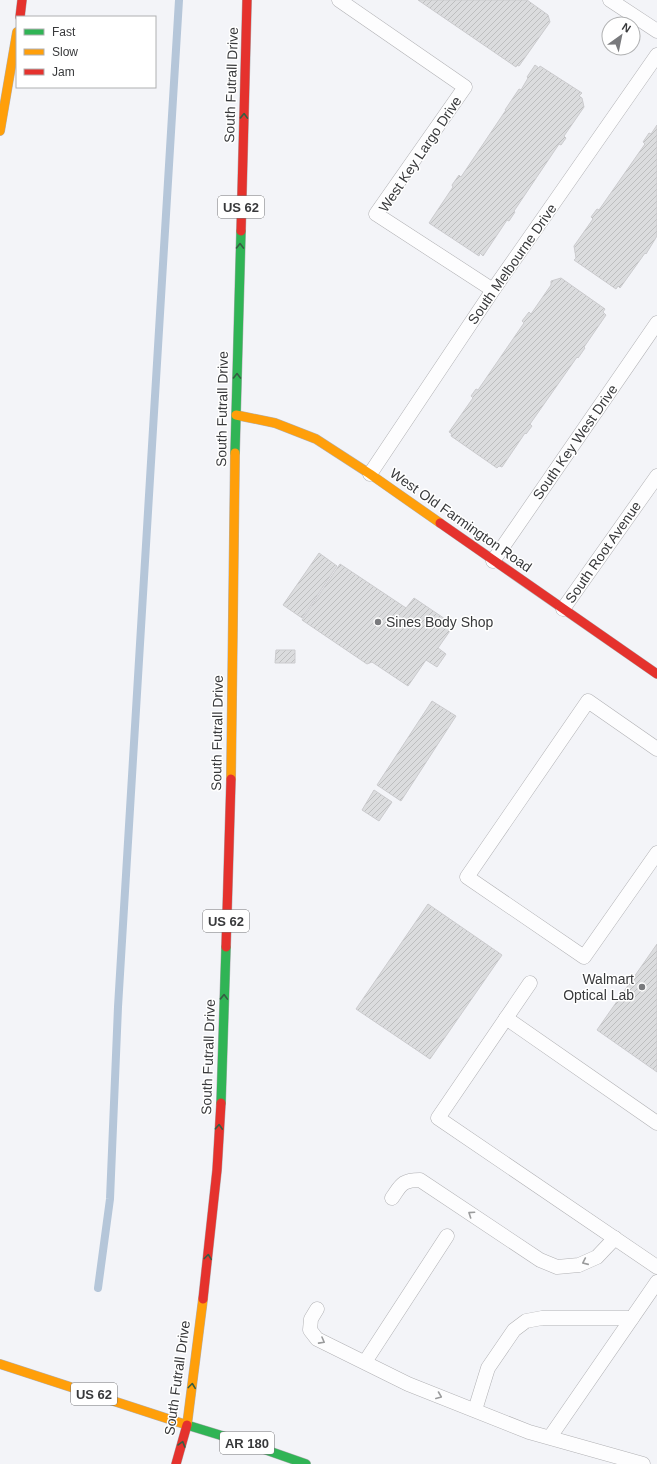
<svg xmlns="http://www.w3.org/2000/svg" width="657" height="1464" viewBox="0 0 657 1464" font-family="Arial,sans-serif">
<defs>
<pattern id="building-hatch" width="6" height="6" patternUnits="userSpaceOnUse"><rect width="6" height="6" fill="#dbdcde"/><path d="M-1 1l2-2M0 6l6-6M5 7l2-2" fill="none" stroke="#bdbebf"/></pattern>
</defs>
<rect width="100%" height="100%" fill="#f3f4f8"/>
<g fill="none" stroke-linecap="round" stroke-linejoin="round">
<polyline stroke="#b5c6d9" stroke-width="8" points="98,1288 110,1199 118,1007 179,0"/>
</g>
<g fill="url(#building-hatch)" stroke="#cbcbce">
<polygon points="418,0 527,0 548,15 550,22 519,66 517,65 516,67"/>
<polygon points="535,65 539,68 540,66 582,93 579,96 582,98 584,107 564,136 566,138 561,145 559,144 514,211 515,212 509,221 507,220 483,256 480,253 479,256 429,223 453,187 452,185 459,175 461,177 506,110 505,110 519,89 521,90 528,78 527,77"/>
<polygon points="657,125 657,236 646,254 645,253 620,288 618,286 616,289 574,260 576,258 574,246 593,219 591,217 597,209 599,210 645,144 643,142 649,133 651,134"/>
<polygon points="561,278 605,309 603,312 606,315 584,347 585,348 578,358 577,357 530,424 532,426 526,434 525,433 502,467 499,466 497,468 451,436 452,434 449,432 473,398 471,396 476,389 478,390 524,323 522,321 529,312 531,314 551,285 551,281"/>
<polygon points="319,553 337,566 302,618 283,605"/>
<polygon points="340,564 406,608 414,598 454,625 438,648 446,654 437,667 426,660 408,686 372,662 367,664 302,620"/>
<polygon points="276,650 295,650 295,663 275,663"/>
<polygon points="432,701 456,716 401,801 377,785"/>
<polygon points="374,790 392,802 379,821 362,810"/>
<polygon points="428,904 502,955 430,1059 356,1009"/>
<polygon points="657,944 657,1072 597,1030"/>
</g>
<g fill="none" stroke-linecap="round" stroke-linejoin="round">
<defs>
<g id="lane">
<polyline points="339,0 465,87 376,214 493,290"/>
<polyline points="610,0 657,31"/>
<polyline points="370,474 493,290 657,55"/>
<polyline points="493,561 657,323"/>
<polyline points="563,609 657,476"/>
<polyline points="657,749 588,701 467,877 584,957 657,853"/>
<polyline points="530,983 438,1118 657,1267"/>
<polyline points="506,1018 657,1123"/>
<path d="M392 1198C401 1185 402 1180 420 1180L540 1260 557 1267 579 1265 597 1257 615 1238"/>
<polyline points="317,1309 311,1319 310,1330 317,1339 408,1384 529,1432 643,1464"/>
<polyline points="365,1362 447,1236"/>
<polyline points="475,1410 488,1368 514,1330 526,1321 542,1318 632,1318"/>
<polyline points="550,1437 657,1282"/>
</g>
<g id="fast">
<polyline points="235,453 241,231"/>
<polyline points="221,1103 226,947"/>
<polyline points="187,1425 249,1444 306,1464"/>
</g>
<g id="slow">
<polyline points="0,131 17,32"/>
<polyline points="236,415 275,423 316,439 370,474 440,523"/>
<polyline points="231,779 235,453"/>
<polyline points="0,1364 187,1425 203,1299"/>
</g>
<g id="jam">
<polyline points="20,17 22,0"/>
<polyline points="241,231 247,0"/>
<polyline points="440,523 657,674"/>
<polyline points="226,947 231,779"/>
<polyline points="203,1299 217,1170 221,1103"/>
<polyline points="176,1464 187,1425"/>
</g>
</defs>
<use href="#lane" stroke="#b1b1b4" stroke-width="15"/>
<use href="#fast" stroke="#b1b1b4" stroke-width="10"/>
<use href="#slow" stroke="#b1b1b4" stroke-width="10"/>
<use href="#jam" stroke="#b1b1b4" stroke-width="10"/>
<use href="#lane" stroke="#fdfdfe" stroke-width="14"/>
<use href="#fast" stroke="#30b455" stroke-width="9"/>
<use href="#slow" stroke="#ff9f0a" stroke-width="9"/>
<use href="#jam" stroke="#e5322d" stroke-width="9"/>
</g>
<defs><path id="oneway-chevron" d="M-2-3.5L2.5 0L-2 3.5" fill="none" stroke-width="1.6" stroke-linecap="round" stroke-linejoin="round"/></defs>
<g stroke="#365e43">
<use href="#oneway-chevron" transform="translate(244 116) rotate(-88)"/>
<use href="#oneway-chevron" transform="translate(240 246) rotate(-89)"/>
<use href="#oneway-chevron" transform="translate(237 376) rotate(-89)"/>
<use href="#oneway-chevron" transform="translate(224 997) rotate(-88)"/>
<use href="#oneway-chevron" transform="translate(219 1127) rotate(-87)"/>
<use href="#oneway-chevron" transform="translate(208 1257) rotate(-83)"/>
<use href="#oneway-chevron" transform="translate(192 1386) rotate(-83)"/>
<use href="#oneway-chevron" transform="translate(182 1444) rotate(-74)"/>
</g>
<g stroke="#9a9b9c">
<use href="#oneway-chevron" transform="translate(471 1214) rotate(-146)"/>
<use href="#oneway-chevron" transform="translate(585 1262) rotate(156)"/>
<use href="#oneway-chevron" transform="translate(322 1341) rotate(29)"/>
<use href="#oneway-chevron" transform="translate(439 1396) rotate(22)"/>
</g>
<g fill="#797a7d" stroke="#fff" stroke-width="1.5">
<circle cx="378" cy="622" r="4"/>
<circle cx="642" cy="987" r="4"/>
</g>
<g text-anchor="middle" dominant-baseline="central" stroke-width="3" stroke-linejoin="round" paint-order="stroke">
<g fill="#fff" stroke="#747476" stroke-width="1">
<rect x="218" y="196" width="46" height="22" rx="3"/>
<rect x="203" y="910" width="46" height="22" rx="3"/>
<rect x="71" y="1383" width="46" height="22" rx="3"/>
<rect x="220" y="1432" width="54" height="22" rx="3"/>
</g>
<g font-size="13" font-weight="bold" fill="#38393b">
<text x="241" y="207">US 62</text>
<text x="226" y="921">US 62</text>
<text x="94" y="1394">US 62</text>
<text x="247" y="1443">AR 180</text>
</g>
<g font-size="14" fill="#38393b" stroke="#fff">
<text transform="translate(231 85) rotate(-88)">South Futrall Drive</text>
<text transform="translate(420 154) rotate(-56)">West Key Largo Drive</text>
<text transform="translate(512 264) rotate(-55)">South Melbourne Drive</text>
<text transform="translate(222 409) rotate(-89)">South Futrall Drive</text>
<text transform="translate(575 442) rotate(-55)">South Key West Drive</text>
<text transform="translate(461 520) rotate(35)">West Old Farmington Road</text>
<text transform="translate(603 552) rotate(-55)">South Root Avenue</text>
<text transform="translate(217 733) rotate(-89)">South Futrall Drive</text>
<text transform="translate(208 1057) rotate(-88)">South Futrall Drive</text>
<text transform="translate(177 1378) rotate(-82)">South Futrall Drive</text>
</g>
<g font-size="14" fill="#38393b" stroke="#fff" text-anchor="start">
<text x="386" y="622">Sines Body Shop</text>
<text x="634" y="979" text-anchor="end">Walmart<tspan x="634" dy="16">Optical Lab</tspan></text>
</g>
</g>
<rect x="16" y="16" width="140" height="72" fill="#ffffff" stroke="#afb0b1"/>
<rect x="24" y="29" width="20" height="6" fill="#30b455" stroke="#afb0b1"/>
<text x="52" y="36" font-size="12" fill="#38393b">Fast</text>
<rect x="24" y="49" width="20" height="6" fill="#ff9f0a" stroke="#afb0b1"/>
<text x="52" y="56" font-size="12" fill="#38393b">Slow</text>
<rect x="24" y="69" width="20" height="6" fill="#e5322d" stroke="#afb0b1"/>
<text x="52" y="76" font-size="12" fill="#38393b">Jam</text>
<g transform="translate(621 36) rotate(33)"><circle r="19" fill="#ffffff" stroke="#afb0b1"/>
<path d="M0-3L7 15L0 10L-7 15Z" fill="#797a7d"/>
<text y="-6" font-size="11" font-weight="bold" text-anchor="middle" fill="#38393b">N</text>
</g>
</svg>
